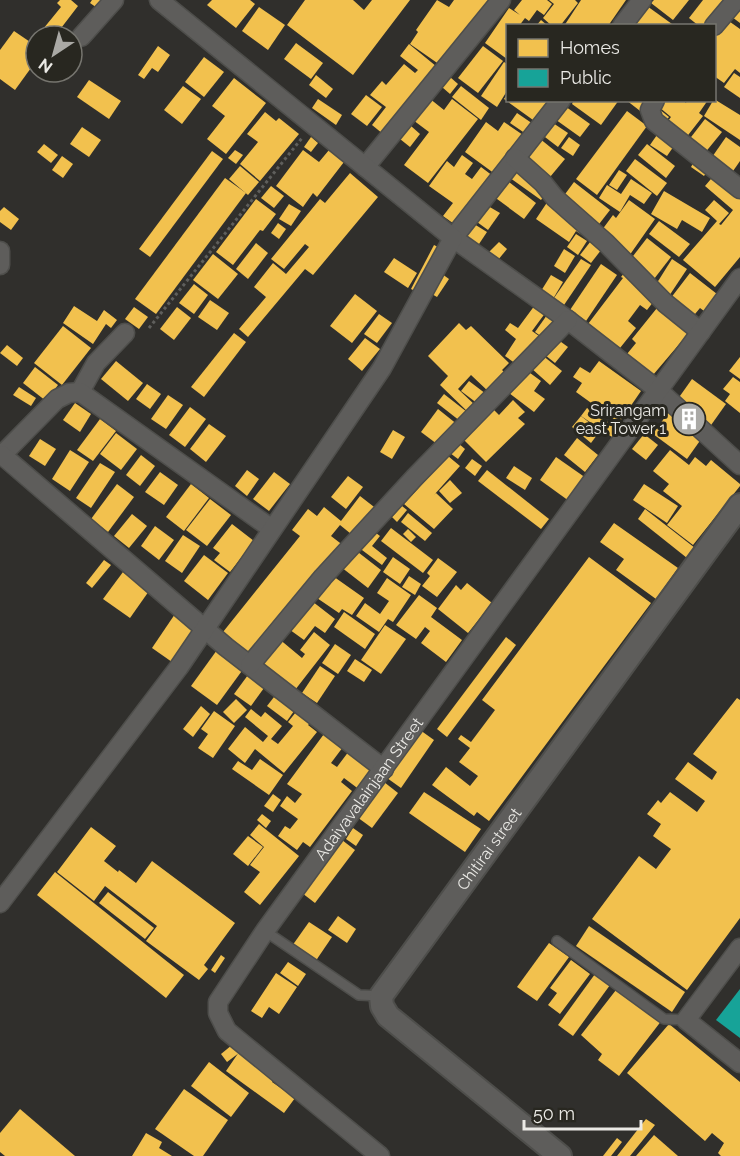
<svg xmlns="http://www.w3.org/2000/svg" width="740" height="1156" viewBox="0 0 740 1156" font-family="Raleway,sans-serif">
<rect width="100%" height="100%" fill="#302f2c"/>
<g fill="#f2c14e">
<polygon points="60,0 71,0 78,6 55,36 42,36 39,34 61,7 57,3"/>
<polygon points="92,0 106,0 100,10 90,3"/>
<polygon points="212,0 250,0 255,4 236,28 207,5"/>
<polygon points="305,0 353,0 364,10 372,0 410,0 353,75 287,25"/>
<polygon points="437,0 449,7 454,0 497,0 443,67 410,44 418,32 416,30"/>
<polygon points="522,0 547,0 552,4 544,15 537,10 529,21 525,18 519,26 507,26 507,59 485,43 509,8 520,15 514,10"/>
<polygon points="549,0 575,0 578,3 560,26 552,26 543,18 554,4"/>
<polygon points="581,0 626,0 608,26 564,26"/>
<polygon points="654,0 689,0 673,20 651,3"/>
<polygon points="703,0 731,0 711,26 699,26 689,18"/>
<polygon points="740,1 740,23 728,14"/>
<polygon points="647,6 672,24 671,26 633,26"/>
<polygon points="259,7 285,25 268,50 242,31"/>
<polygon points="726,19 740,29 740,73 735,69 724,83 714,76 714,34"/>
<polygon points="541,20 548,26 536,26"/>
<polygon points="14,31 36,46 36,61 15,90 0,79 0,50"/>
<polygon points="296,43 323,63 311,79 284,59"/>
<polygon points="409,44 442,71 388,138 372,125 386,107 370,95 382,81 386,85 404,64 415,73 418,70 400,56"/>
<polygon points="158,46 170,55 158,72 152,68 144,79 138,75"/>
<polygon points="483,46 503,61 478,93 458,78"/>
<polygon points="204,57 224,72 204,97 185,82"/>
<polygon points="504,62 507,64 507,91 497,107 481,96"/>
<polygon points="734,73 740,77 740,98 724,87"/>
<polygon points="316,75 333,89 326,98 309,85"/>
<polygon points="450,77 458,84 450,94 442,87"/>
<polygon points="234,78 266,103 226,154 207,139 225,116 212,106"/>
<polygon points="89,80 121,101 109,119 77,97"/>
<polygon points="183,86 201,99 182,124 164,110"/>
<polygon points="461,86 489,108 481,120 452,97"/>
<polygon points="507,94 507,100 557,100 540,125 504,99"/>
<polygon points="366,95 382,107 367,126 351,114"/>
<polygon points="429,98 444,110 452,99 478,119 428,183 404,165 429,132 413,120"/>
<polygon points="318,99 342,115 336,125 312,108"/>
<polygon points="714,99 740,115 740,140 704,116"/>
<polygon points="574,100 619,100 601,125 572,104"/>
<polygon points="626,100 653,100 644,114"/>
<polygon points="664,100 683,100 686,103 687,100 708,100 699,113 703,116 685,139 665,125 671,117 659,107"/>
<polygon points="562,104 590,124 580,137 552,117"/>
<polygon points="659,109 669,117 665,122 655,113"/>
<polygon points="627,111 647,126 597,195 576,179"/>
<polygon points="265,112 276,121 279,118 299,134 260,181 240,164 258,142 247,134"/>
<polygon points="517,113 536,126 529,136 510,123"/>
<polygon points="705,119 722,132 704,154 688,141"/>
<polygon points="550,121 568,133 558,147 541,134"/>
<polygon points="486,122 498,131 504,122 523,135 495,174 465,152"/>
<polygon points="411,126 420,134 410,147 400,139"/>
<polygon points="82,127 101,140 89,157 70,144"/>
<polygon points="659,132 676,143 667,156 650,145"/>
<polygon points="311,137 318,143 311,152 304,147"/>
<polygon points="569,137 580,145 573,156 561,148"/>
<polygon points="726,137 740,147 740,161 731,174 710,160"/>
<polygon points="539,138 565,159 550,177 525,156"/>
<polygon points="44,144 58,155 51,163 37,152"/>
<polygon points="647,144 675,166 666,178 638,155"/>
<polygon points="235,150 243,155 236,164 228,158"/>
<polygon points="303,150 319,162 329,150 344,162 317,197 313,193 303,207 276,186"/>
<polygon points="212,151 223,159 150,257 139,249"/>
<polygon points="462,155 473,163 465,174 472,179 481,167 493,176 457,226 443,216 453,203 429,186 447,161 454,167"/>
<polygon points="62,156 73,164 63,178 52,170"/>
<polygon points="635,159 667,183 657,196 626,171"/>
<polygon points="695,160 709,169 704,176 691,167"/>
<polygon points="240,166 259,182 248,195 229,179"/>
<polygon points="512,166 547,192 541,200 506,175"/>
<polygon points="619,170 627,175 617,190 609,185"/>
<polygon points="350,173 378,197 313,275 305,269 248,337 239,329 266,297 254,287 273,263 286,274 309,247 305,244 284,269 271,259 320,199 325,203"/>
<polygon points="716,173 740,193 740,257 715,287 683,260 717,221 705,210 714,200 729,213 719,224 721,225 733,210 705,186"/>
<polygon points="225,178 246,193 156,314 135,299"/>
<polygon points="505,179 536,203 524,219 493,196"/>
<polygon points="631,179 652,193 644,204 630,195 620,212 599,198 607,185 621,194"/>
<polygon points="574,182 610,210 596,228 560,201"/>
<polygon points="271,186 284,196 274,208 261,198"/>
<polygon points="664,191 710,218 702,232 682,220 677,229 651,214"/>
<polygon points="256,199 276,214 263,231 260,230 233,265 216,252"/>
<polygon points="629,200 655,219 629,256 599,234 613,215 616,218"/>
<polygon points="548,201 587,227 582,235 576,231 569,242 536,219"/>
<polygon points="289,204 301,211 291,226 279,219"/>
<polygon points="488,206 500,213 488,230 477,222"/>
<polygon points="4,207 19,219 11,230 0,222 0,211"/>
<polygon points="659,221 690,244 679,257 649,234"/>
<polygon points="278,223 286,229 279,239 271,233"/>
<polygon points="474,224 487,232 477,247 465,238"/>
<polygon points="576,234 587,241 578,255 567,247"/>
<polygon points="594,237 605,245 591,263 580,255"/>
<polygon points="647,238 671,257 654,279 630,260"/>
<polygon points="499,242 507,249 498,260 489,252"/>
<polygon points="256,243 268,253 248,279 236,269"/>
<polygon points="434,245 442,249 419,293 411,289"/>
<polygon points="564,249 575,256 565,273 554,266"/>
<polygon points="213,254 238,274 218,299 193,280"/>
<polygon points="394,258 417,273 408,288 384,272"/>
<polygon points="581,259 591,265 564,305 554,298"/>
<polygon points="672,259 687,269 669,296 655,286"/>
<polygon points="601,264 617,275 586,321 570,310"/>
<polygon points="625,272 657,297 647,310 640,305 628,321 636,328 620,348 588,324 623,278 621,277"/>
<polygon points="690,273 717,294 704,311 700,308 690,320 667,303"/>
<polygon points="442,274 449,279 437,297 430,293"/>
<polygon points="551,275 563,282 553,299 541,291"/>
<polygon points="194,284 208,295 194,314 179,303"/>
<polygon points="355,294 377,311 352,343 330,326"/>
<polygon points="210,300 229,313 217,330 198,317"/>
<polygon points="661,303 692,329 653,375 627,354 636,343 632,339"/>
<polygon points="535,305 546,312 532,331 539,336 519,366 505,356 516,339 505,330 510,323 518,328"/>
<polygon points="74,306 97,321 104,310 117,320 111,328 106,324 93,344 63,323"/>
<polygon points="134,307 148,317 139,329 125,319"/>
<polygon points="177,307 191,318 174,340 160,329"/>
<polygon points="379,314 392,323 377,343 364,334"/>
<polygon points="547,315 555,321 542,337 535,332"/>
<polygon points="459,323 466,330 471,326 509,363 502,370 507,375 490,393 471,375 458,389 476,406 469,413 440,385 448,376 428,356"/>
<polygon points="63,326 91,348 62,385 34,363"/>
<polygon points="234,333 246,342 204,397 191,387"/>
<polygon points="365,338 380,349 362,371 348,359"/>
<polygon points="557,339 568,347 555,363 545,355"/>
<polygon points="7,345 23,358 17,366 0,353"/>
<polygon points="542,355 562,371 550,385 531,368"/>
<polygon points="740,357 740,379 729,371"/>
<polygon points="116,361 143,383 128,401 101,379"/>
<polygon points="599,361 641,391 619,423 576,392 582,383 573,377 580,367 590,373"/>
<polygon points="35,367 58,385 46,401 23,383"/>
<polygon points="526,370 541,381 534,391 545,399 534,412 509,393"/>
<polygon points="733,377 740,382 740,413 725,401 730,394 723,389"/>
<polygon points="692,379 726,404 687,459 653,434"/>
<polygon points="469,381 490,397 482,407 461,391"/>
<polygon points="147,384 161,394 150,409 136,399"/>
<polygon points="19,387 36,398 31,406 13,395"/>
<polygon points="444,394 467,412 460,421 437,403"/>
<polygon points="168,395 183,405 166,429 151,419"/>
<polygon points="513,400 525,412 518,418 525,424 486,462 463,439 491,407 499,415"/>
<polygon points="75,403 91,414 80,432 63,420"/>
<polygon points="190,407 206,419 185,447 169,435"/>
<polygon points="587,408 618,429 612,437 581,416"/>
<polygon points="438,409 458,425 441,447 421,432"/>
<polygon points="581,416 600,431 591,443 572,427"/>
<polygon points="100,419 116,431 93,461 77,450"/>
<polygon points="209,424 226,436 206,462 190,449"/>
<polygon points="393,430 405,437 392,459 380,452"/>
<polygon points="116,433 137,449 121,470 100,454"/>
<polygon points="644,434 658,445 646,460 632,449"/>
<polygon points="577,438 598,455 585,472 564,455"/>
<polygon points="40,439 56,449 45,466 29,456"/>
<polygon points="458,443 465,449 458,459 450,453"/>
<polygon points="70,450 89,462 70,491 52,479"/>
<polygon points="670,450 689,465 695,457 706,466 711,460 740,484 740,486 693,545 667,525 682,506 663,491 669,484 653,471"/>
<polygon points="141,455 155,466 140,486 126,475"/>
<polygon points="448,456 460,466 434,495 436,493 453,509 434,529 404,504"/>
<polygon points="556,457 586,478 569,501 540,480"/>
<polygon points="472,459 482,466 475,476 465,468"/>
<polygon points="100,463 115,472 91,508 76,498"/>
<polygon points="514,466 532,478 525,490 506,478"/>
<polygon points="247,470 259,479 247,496 235,486"/>
<polygon points="487,470 549,519 541,529 478,481"/>
<polygon points="160,472 178,485 164,505 145,492"/>
<polygon points="274,472 290,484 269,511 253,499"/>
<polygon points="348,476 363,487 346,509 331,497"/>
<polygon points="450,480 462,493 450,503 439,491"/>
<polygon points="117,484 134,497 108,532 91,519"/>
<polygon points="191,484 209,498 184,531 166,517"/>
<polygon points="644,484 678,506 667,523 633,500"/>
<polygon points="360,496 378,510 356,538 340,525 331,536 344,546 253,657 223,632 300,536 292,530 308,509 317,516 324,507 341,521"/>
<polygon points="210,499 231,515 207,546 186,530"/>
<polygon points="402,506 407,510 397,522 392,517"/>
<polygon points="645,509 695,548 687,558 638,519"/>
<polygon points="408,513 432,533 425,541 401,522"/>
<polygon points="132,514 147,526 129,548 114,536"/>
<polygon points="614,523 678,568 656,599 616,570 624,559 600,542"/>
<polygon points="232,524 254,541 230,572 214,560 220,553 213,548"/>
<polygon points="155,526 174,540 159,560 141,546"/>
<polygon points="391,528 433,560 423,573 381,541"/>
<polygon points="408,529 416,537 411,542 403,534"/>
<polygon points="372,530 380,536 372,546 387,558 382,565 358,547"/>
<polygon points="183,535 200,546 182,573 165,561"/>
<polygon points="354,549 381,570 368,588 341,567"/>
<polygon points="204,555 228,573 208,600 184,581"/>
<polygon points="393,557 410,569 400,584 383,572"/>
<polygon points="589,557 651,603 489,821 477,812 474,816 432,785 446,767 470,786 478,776 459,762 470,748 458,739 461,735 471,742 495,710 482,700"/>
<polygon points="438,558 457,572 437,597 422,586 430,576 427,573"/>
<polygon points="104,560 111,565 92,588 86,583"/>
<polygon points="123,572 149,591 130,618 103,599"/>
<polygon points="330,574 364,598 352,615 342,609 339,613 314,596"/>
<polygon points="409,576 421,584 415,595 402,587"/>
<polygon points="387,578 411,595 393,622 388,619 379,632 356,616 365,603 380,614 389,601 377,593"/>
<polygon points="467,583 492,603 468,633 438,609 456,585 461,590"/>
<polygon points="419,595 437,608 431,617 462,640 446,662 421,643 430,631 425,627 416,639 396,625"/>
<polygon points="308,598 335,619 325,633 315,626 304,640 286,627"/>
<polygon points="344,612 375,634 365,649 334,627"/>
<polygon points="175,614 195,628 172,662 152,648"/>
<polygon points="385,625 406,639 381,674 361,660"/>
<polygon points="314,632 330,645 295,690 259,661 278,638 302,658 305,654 300,650"/>
<polygon points="506,637 516,645 447,737 437,729"/>
<polygon points="335,644 351,655 338,674 322,663"/>
<polygon points="217,650 244,668 217,705 191,686"/>
<polygon points="355,659 372,670 364,682 347,671"/>
<polygon points="320,666 335,676 317,703 302,693"/>
<polygon points="248,675 264,688 251,706 234,694"/>
<polygon points="274,697 294,711 287,721 267,706"/>
<polygon points="737,698 740,700 740,918 687,990 592,919 639,856 656,869 671,849 653,836 661,824 647,814 658,800 661,803 670,792 697,812 705,801 675,779 688,762 712,780 717,772 693,754"/>
<polygon points="236,699 247,710 234,723 223,712"/>
<polygon points="201,706 210,714 193,737 183,729"/>
<polygon points="251,709 261,717 265,712 282,726 271,739 278,744 293,726 288,722 296,712 310,723 308,725 317,732 284,773 255,749 245,763 228,749 245,727 263,742 268,736 245,717"/>
<polygon points="214,711 235,726 213,758 198,748 208,734 201,729"/>
<polygon points="420,730 434,740 401,788 387,778"/>
<polygon points="324,734 343,747 331,763 337,767 349,751 374,771 360,790 344,778 341,782 352,791 310,847 303,842 297,850 278,836 285,826 290,829 298,819 280,806 287,796 295,803 302,794 287,784"/>
<polygon points="260,759 283,775 269,795 232,769 238,761 252,770"/>
<polygon points="384,782 398,793 372,828 357,817"/>
<polygon points="424,792 481,829 465,852 409,813"/>
<polygon points="273,794 281,800 273,812 264,806"/>
<polygon points="262,814 271,821 266,828 257,820"/>
<polygon points="259,824 299,856 260,905 244,892 260,872 250,865 264,847 250,835"/>
<polygon points="91,827 116,846 104,861 118,872 119,870 136,883 152,861 235,923 204,965 208,969 199,980 146,941 157,926 105,886 94,901 57,872"/>
<polygon points="353,828 363,835 356,846 346,839"/>
<polygon points="248,836 263,847 248,866 233,854"/>
<polygon points="342,840 355,850 315,903 302,893"/>
<polygon points="55,872 184,975 166,998 37,895"/>
<polygon points="108,892 154,928 145,939 99,903"/>
<polygon points="338,916 356,929 347,943 328,930"/>
<polygon points="309,922 332,937 315,962 292,946"/>
<polygon points="589,926 685,992 672,1012 576,946"/>
<polygon points="549,943 569,957 537,1001 517,987"/>
<polygon points="221,955 225,958 215,973 211,970"/>
<polygon points="571,960 590,974 560,1014 548,1005 557,993 550,988"/>
<polygon points="288,962 306,974 298,986 280,973"/>
<polygon points="276,973 297,987 279,1014 269,1007 262,1018 251,1011"/>
<polygon points="595,974 610,985 573,1036 558,1025"/>
<polygon points="616,990 629,1000 641,1004 662,1020 619,1076 598,1060 602,1054 581,1035"/>
<polygon points="669,1024 740,1082 740,1156 721,1156 718,1153 724,1143 712,1133 705,1141 627,1073"/>
<polygon points="232,1045 239,1053 227,1062 221,1054"/>
<polygon points="239,1052 275,1077 272,1082 295,1098 284,1113 226,1071"/>
<polygon points="209,1062 249,1093 231,1117 191,1086"/>
<polygon points="184,1089 228,1120 203,1156 194,1156 155,1129"/>
<polygon points="20,1109 75,1156 5,1156 0,1152 0,1133"/>
<polygon points="646,1119 655,1125 630,1156 617,1156"/>
<polygon points="146,1133 162,1142 159,1148 172,1156 132,1156"/>
<polygon points="654,1135 678,1156 636,1156"/>
<polygon points="617,1138 622,1142 611,1156 603,1156"/>
</g>
<polygon fill="#17a398" points="740,989 740,1038 716,1020"/>
<g fill="none" stroke-linecap="round" stroke-linejoin="round">
<defs>
<g id="service">
<polyline points="265,931 359,995 381,996"/>
<polyline points="557,941 664,1019 686,1020"/>
</g>
<g id="minor">
<polyline points="622,26 642,0"/>
<polyline points="714,26 736,0"/>
<polyline points="81,37 114,0"/>
<polyline points="561,100 453,238 568,320 658,390 740,465"/>
<polyline points="655,100 650,110 654,121 740,189"/>
<polyline points="515,158 543,183 555,198 606,243 665,303 701,332"/>
<polyline points="365,167 501,0"/>
<polyline points="0,251 0,265"/>
<polyline points="80,392 96,363 125,333"/>
<polyline points="0,454 2,455 57,399 69,393 80,392 272,529"/>
<polyline points="2,455 226,647 384,769"/>
<polyline points="250,665 323,577 414,478 568,320"/>
<polyline points="0,903 179,667 382,368 453,238 159,0"/>
<polyline points="740,948 686,1020 740,1063"/>
<path id="s1" d="M380 1156 227 1031 218 1013V1002L265 931 740 278"/>
</g>
<g id="tertiary">
<path id="s2" d="M560 1156 388 1016 382 1006 381 996 740 505"/>
</g>
</defs>
<use href="#service" stroke="#4e4e4b" stroke-width="12"/>
<use href="#minor" stroke="#4e4e4b" stroke-width="21"/>
<use href="#tertiary" stroke="#4e4e4b" stroke-width="26"/>
<polyline stroke="#5f5f5c" stroke-width="3" stroke-dasharray="3 3" stroke-linecap="butt" points="149,328 302,138"/>
<use href="#service" stroke="#5e5d5b" stroke-width="9"/>
<use href="#minor" stroke="#5e5d5b" stroke-width="18"/>
<use href="#tertiary" stroke="#5e5d5b" stroke-width="22"/>
</g>
<defs>
<symbol id="building-disc" viewBox="-11 -11 22 22"><circle r="9.5" fill="#aaa9a5" stroke="#282720"/><path d="M-4-6H4V6H1V3H-1V6H-4ZM-2.5-4.3h1.7v1.8h-1.7ZM.8-4.3h1.7v1.8H.8ZM-2.5-1h1.7V.8h-1.7ZM.8-1h1.7V.8H.8Z" fill="#fff"/></symbol>
</defs>
<g fill-rule="evenodd">
<use href="#building-disc" x="670" y="400" width="38" height="38"/>
</g>
<g text-anchor="middle" dominant-baseline="central" stroke-width="6" stroke-linejoin="round" paint-order="stroke">
<g font-size="16" fill="#ebeae6" stroke="#282720" text-anchor="end">
<text x="666" y="410">Srirangam<tspan x="666" dy="18">east Tower 1</tspan></text>
</g>
<g font-size="16" fill="#ebeae6" stroke="#282720">
<text stroke="none"><textPath href="#s1" startOffset="490">Adaiyavalainjaan Street</textPath></text>
<text stroke="none"><textPath href="#s2" startOffset="426">Chitirai street</textPath></text>
</g>
</g>
<rect x="506" y="24" width="210" height="78" fill="#282720" stroke="#76756f" stroke-width="1.5"/>
<rect x="518" y="39" width="30" height="18" fill="#f2c14e" stroke="#76756f" stroke-width="1.5"/>
<text x="560" y="54" font-size="18" fill="#ebeae6">Homes</text>
<rect x="518" y="69" width="30" height="18" fill="#17a398" stroke="#76756f" stroke-width="1.5"/>
<text x="560" y="84" font-size="18" fill="#ebeae6">Public</text>
<g transform="translate(54 54) rotate(216)"><circle r="28" fill="#282720" stroke="#76756f" stroke-width="1.5"/>
<path d="M0-4.5L10 22L0 15L-10 22Z" fill="#aaa9a5"/>
<text y="-9" font-size="16" font-weight="bold" text-anchor="middle" fill="#ebeae6">N</text>
</g>
<path d="M524 1120v9h117v-9" fill="none" stroke="#ebeae6" stroke-width="3"/>
<text x="533" y="1120" font-size="18" fill="#ebeae6" stroke="#282720" stroke-width="4.5" paint-order="stroke">50 m</text>
</svg>
